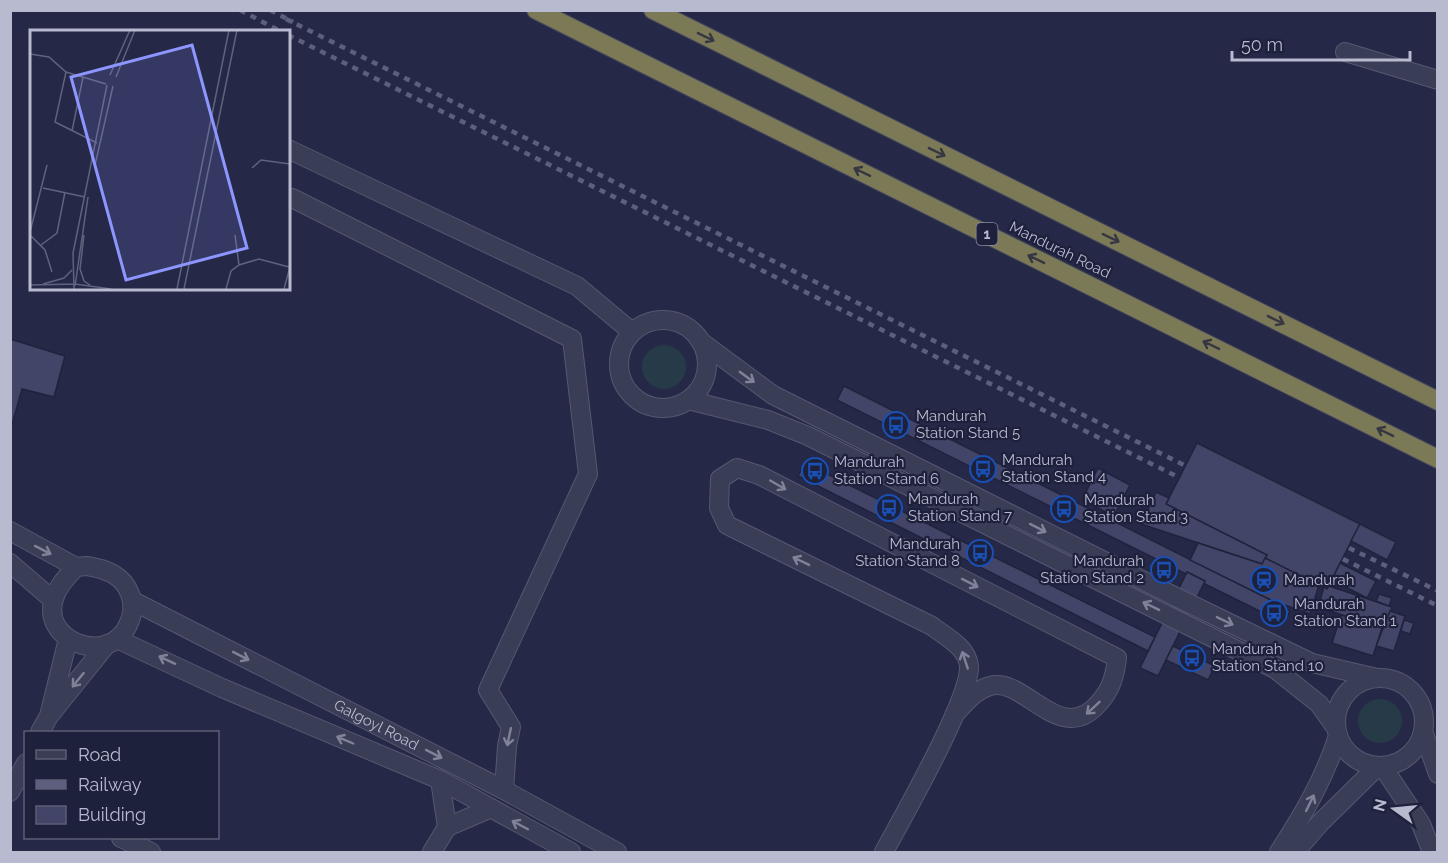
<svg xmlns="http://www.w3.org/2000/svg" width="1448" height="863" viewBox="0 0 1448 863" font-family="Raleway,sans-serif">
<rect width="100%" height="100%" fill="#252947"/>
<g fill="#273a47">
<circle cx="664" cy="367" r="22"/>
<circle cx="1380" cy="721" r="22"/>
</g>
<g fill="#424567" stroke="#20233d" stroke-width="1.5">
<polygon points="10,339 65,356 54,397 22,389 10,432"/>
<polygon points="844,386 1271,600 1290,611 1284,623 1203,583 1205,581 1187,572 1186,574 837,400"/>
<polygon points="1197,443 1360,524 1327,589 1265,558 1267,555 1166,504"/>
<polygon points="805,463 1155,637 1148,651 798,476"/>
<polygon points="1098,468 1130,485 1114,516 1082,500"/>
<polygon points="1156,492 1169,498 1166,504 1267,555 1262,564 1141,524"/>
<polygon points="1360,524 1396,542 1387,560 1351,541"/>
<polygon points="1198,543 1262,564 1265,558 1319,585 1310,614 1271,600 1190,560"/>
<polygon points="1340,563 1376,581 1367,598 1332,580"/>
<polygon points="1187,572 1205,581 1158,676 1140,668"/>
<polygon points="1329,586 1392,607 1385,629 1318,607 1324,587 1327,589"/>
<polygon points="1379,594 1392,598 1389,606 1376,601"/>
<polygon points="1390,611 1405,616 1394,651 1376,646"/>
<polygon points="1341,615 1382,628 1373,656 1332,643"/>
<polygon points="1404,620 1414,623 1410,634 1401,631"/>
<polygon points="1173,646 1215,666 1208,680 1166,660"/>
</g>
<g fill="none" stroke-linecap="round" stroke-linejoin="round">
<defs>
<g id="minor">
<polyline points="1345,52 1438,80"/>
<polyline points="288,149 577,286 632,332"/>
<polyline points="292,198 572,339 588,474 488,690 511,727 507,746 504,790"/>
<circle cx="663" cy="364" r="44"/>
<polyline points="700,341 773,395 1184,601 1312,663 1377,678"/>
<polyline points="688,400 768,420 808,436 1275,669 1319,704 1336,728"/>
<polyline points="10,531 76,567"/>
<polyline points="10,563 53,600"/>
<path d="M87 566C106 569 123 575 130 594 134 605 133 615 128 625 108 668 37 640 55 596 59 584 68 576 76 567Z"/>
<path id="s1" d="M133 601 504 790 617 852"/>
<polyline points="117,639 222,688 440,780 571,852"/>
<circle cx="1380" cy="722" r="44"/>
<polyline points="50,712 68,639"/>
<polyline points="1423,731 1438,774"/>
<polyline points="40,732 49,716 107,644"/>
<polyline points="1382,766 1421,824 1432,852"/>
<polyline points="10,792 26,763"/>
<polyline points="447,827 489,809"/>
<polyline points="121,838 151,852"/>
<polyline points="432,852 447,827 440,780"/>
<path d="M884 852C902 818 971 698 969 666 967 647 946 637 932 626L727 525 719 508 720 479 737 468 759 475 1117 658C1115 676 1111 690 1098 704 1060 747 1024 676 990 686 975 690 964 704 954 715"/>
<path d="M1279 852C1303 815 1324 779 1338 736"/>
<polyline points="1295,852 1321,822 1377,767"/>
</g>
<g id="highway">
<polyline points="536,10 1438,459"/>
<polyline points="653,10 1438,401"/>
</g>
</defs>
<use href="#minor" stroke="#555870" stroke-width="20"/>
<use href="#highway" stroke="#41445d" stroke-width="20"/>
<use href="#minor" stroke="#3a3d56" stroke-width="18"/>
<use href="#highway" stroke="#7c7956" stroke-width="18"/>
<g stroke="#5c5f7d" stroke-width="4.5" stroke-dasharray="6 6" stroke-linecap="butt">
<polyline points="240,10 282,32"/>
<polyline points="270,10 293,22"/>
<polyline points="286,19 1184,465"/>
<polyline points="288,35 1178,477"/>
<polyline points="1349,548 1438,591"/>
<polyline points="1343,559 1438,606"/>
</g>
</g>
<defs><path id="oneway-shaft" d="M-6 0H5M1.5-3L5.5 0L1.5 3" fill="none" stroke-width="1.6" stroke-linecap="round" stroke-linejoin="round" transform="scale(1.5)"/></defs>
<g stroke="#363742">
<use href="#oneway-shaft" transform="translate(706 37) rotate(26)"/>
<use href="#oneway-shaft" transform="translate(937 152) rotate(26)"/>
<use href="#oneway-shaft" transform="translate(862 172) rotate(-154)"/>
<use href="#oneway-shaft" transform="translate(1111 238) rotate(26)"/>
<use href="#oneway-shaft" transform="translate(1036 259) rotate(-154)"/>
<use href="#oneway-shaft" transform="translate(1276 320) rotate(26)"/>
<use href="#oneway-shaft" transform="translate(1211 345) rotate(-154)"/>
<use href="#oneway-shaft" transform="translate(1385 432) rotate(-154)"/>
</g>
<g stroke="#7f8299">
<use href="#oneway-shaft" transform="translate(747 377) rotate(36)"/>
<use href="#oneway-shaft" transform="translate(778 485) rotate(30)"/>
<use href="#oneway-shaft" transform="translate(1038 528) rotate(27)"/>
<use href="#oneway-shaft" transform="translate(43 550) rotate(27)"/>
<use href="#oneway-shaft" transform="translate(801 561) rotate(-154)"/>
<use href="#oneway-shaft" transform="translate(970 583) rotate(27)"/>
<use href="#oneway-shaft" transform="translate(1151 606) rotate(-154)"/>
<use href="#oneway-shaft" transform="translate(1225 621) rotate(26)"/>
<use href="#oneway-shaft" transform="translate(241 656) rotate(27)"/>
<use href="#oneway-shaft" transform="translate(167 660) rotate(-155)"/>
<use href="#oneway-shaft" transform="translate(965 660) rotate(-108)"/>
<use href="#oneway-shaft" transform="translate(78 680) rotate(129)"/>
<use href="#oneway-shaft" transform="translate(1093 708) rotate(137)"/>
<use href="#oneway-shaft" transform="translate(509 737) rotate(102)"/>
<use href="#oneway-shaft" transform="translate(345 740) rotate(-157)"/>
<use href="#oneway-shaft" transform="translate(434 754) rotate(27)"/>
<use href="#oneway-shaft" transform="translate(1310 803) rotate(-64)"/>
<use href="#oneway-shaft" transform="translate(520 825) rotate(-152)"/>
</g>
<defs>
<symbol id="bus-ring" viewBox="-11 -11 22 22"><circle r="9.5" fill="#1e213b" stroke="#1a4fb4" stroke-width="1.5"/><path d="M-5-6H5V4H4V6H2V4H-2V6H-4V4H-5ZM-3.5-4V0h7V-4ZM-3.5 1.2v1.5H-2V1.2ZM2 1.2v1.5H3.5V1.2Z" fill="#1a4fb4"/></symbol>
<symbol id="station-ring" viewBox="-11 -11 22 22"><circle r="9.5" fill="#1e213b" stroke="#1a4fb4" stroke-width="1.5"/><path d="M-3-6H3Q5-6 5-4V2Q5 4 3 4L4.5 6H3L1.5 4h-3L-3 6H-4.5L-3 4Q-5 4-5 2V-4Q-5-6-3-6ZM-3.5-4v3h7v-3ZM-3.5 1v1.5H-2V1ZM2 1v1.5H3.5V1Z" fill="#1a4fb4"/></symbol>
</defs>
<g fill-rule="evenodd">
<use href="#bus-ring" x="881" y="410" width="30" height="30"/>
<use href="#bus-ring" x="968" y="454" width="30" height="30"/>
<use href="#bus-ring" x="800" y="456" width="30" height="30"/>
<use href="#bus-ring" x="874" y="493" width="30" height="30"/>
<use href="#bus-ring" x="1049" y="494" width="30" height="30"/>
<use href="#bus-ring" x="965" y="538" width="30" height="30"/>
<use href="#bus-ring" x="1149" y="555" width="30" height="30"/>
<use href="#station-ring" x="1249" y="565" width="30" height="30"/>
<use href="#bus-ring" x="1259" y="598" width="30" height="30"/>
<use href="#bus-ring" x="1177" y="643" width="30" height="30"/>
</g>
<g text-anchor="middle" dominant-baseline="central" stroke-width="4.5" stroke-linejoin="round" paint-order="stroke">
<rect fill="#1e213b" stroke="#8a8ca3" stroke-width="1.5" x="976.5" y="223" width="21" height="22" rx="4.5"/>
<g font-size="14" font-weight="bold" fill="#b8bacf">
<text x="987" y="234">1</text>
</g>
<g font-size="15" fill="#b8bacf" stroke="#1e213b">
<text transform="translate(1060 250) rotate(26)">Mandurah Road</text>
<text stroke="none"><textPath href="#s1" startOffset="273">Galgoyl Road</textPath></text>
</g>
<g font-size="15" fill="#b8bacf" stroke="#1e213b" text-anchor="start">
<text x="916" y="416">Mandurah<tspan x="916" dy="17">Station Stand 5</tspan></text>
<text x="1002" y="460">Mandurah<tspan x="1002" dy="17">Station Stand 4</tspan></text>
<text x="834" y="462">Mandurah<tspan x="834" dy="17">Station Stand 6</tspan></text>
<text x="908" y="499">Mandurah<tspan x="908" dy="17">Station Stand 7</tspan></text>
<text x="1084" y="500">Mandurah<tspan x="1084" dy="17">Station Stand 3</tspan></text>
<text x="960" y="544" text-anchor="end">Mandurah<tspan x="960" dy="17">Station Stand 8</tspan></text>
<text x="1144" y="561" text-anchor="end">Mandurah<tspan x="1144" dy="17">Station Stand 2</tspan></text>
<text x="1284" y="580">Mandurah</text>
<text x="1294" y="604">Mandurah<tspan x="1294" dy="17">Station Stand 1</tspan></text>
<text x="1212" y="649">Mandurah<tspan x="1212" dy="17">Station Stand 10</tspan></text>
</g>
</g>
<g transform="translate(30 30)">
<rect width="260" height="260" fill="#252947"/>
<path fill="none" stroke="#60637d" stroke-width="1.5" d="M0 24 19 27 36 42 76 54M36 42 25 92 67 113M80 45 100 0M86 47 105 0M42 101 53 47M65 135 83 56M222 138 231 130 260 134M13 158 55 167M0 202 17 135M0 205 15 220 22 242M54 205 50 239 54 251 60 255M205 205 209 235M11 215 27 203 35 162M13 254 34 248 42 240M0 255 45 254 81 259M45 256 58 167M44 259 43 223 77 55M147 259 199 0M154 259 207 0M196 259 201 241 209 235 229 229 259 237M254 259 260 237"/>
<path fill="#8d96ff" fill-opacity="0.15" stroke="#8d96ff" stroke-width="3" d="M162 15 217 218 96 250 41 47Z"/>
<rect width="260" height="260" fill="none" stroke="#b8bacf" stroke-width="3"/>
</g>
<rect width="1448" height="863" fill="none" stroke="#b8bacf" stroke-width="24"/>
<rect x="24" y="731" width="195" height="108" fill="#1e213b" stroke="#5c5e76" stroke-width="1.5"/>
<rect x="36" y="750" width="30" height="9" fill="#3a3d56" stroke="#5c5e76" stroke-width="1.5"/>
<text x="78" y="761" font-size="18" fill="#b8bacf">Road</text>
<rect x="36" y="780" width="30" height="9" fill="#5c5f7d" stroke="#5c5e76" stroke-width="1.5"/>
<text x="78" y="791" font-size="18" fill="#b8bacf">Railway</text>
<rect x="36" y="806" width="30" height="18" fill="#424567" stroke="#5c5e76" stroke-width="1.5"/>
<text x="78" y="821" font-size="18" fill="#b8bacf">Building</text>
<g transform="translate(1394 809) rotate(285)" stroke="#1e213b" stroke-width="4.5" paint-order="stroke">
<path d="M0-4.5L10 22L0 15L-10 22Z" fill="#b8bacf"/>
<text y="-9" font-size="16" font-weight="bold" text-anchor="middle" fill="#b8bacf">N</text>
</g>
<path d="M1232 51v9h178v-9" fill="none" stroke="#b8bacf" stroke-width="3"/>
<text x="1241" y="51" font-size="18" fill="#b8bacf" stroke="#1e213b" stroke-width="4.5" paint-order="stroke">50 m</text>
</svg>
